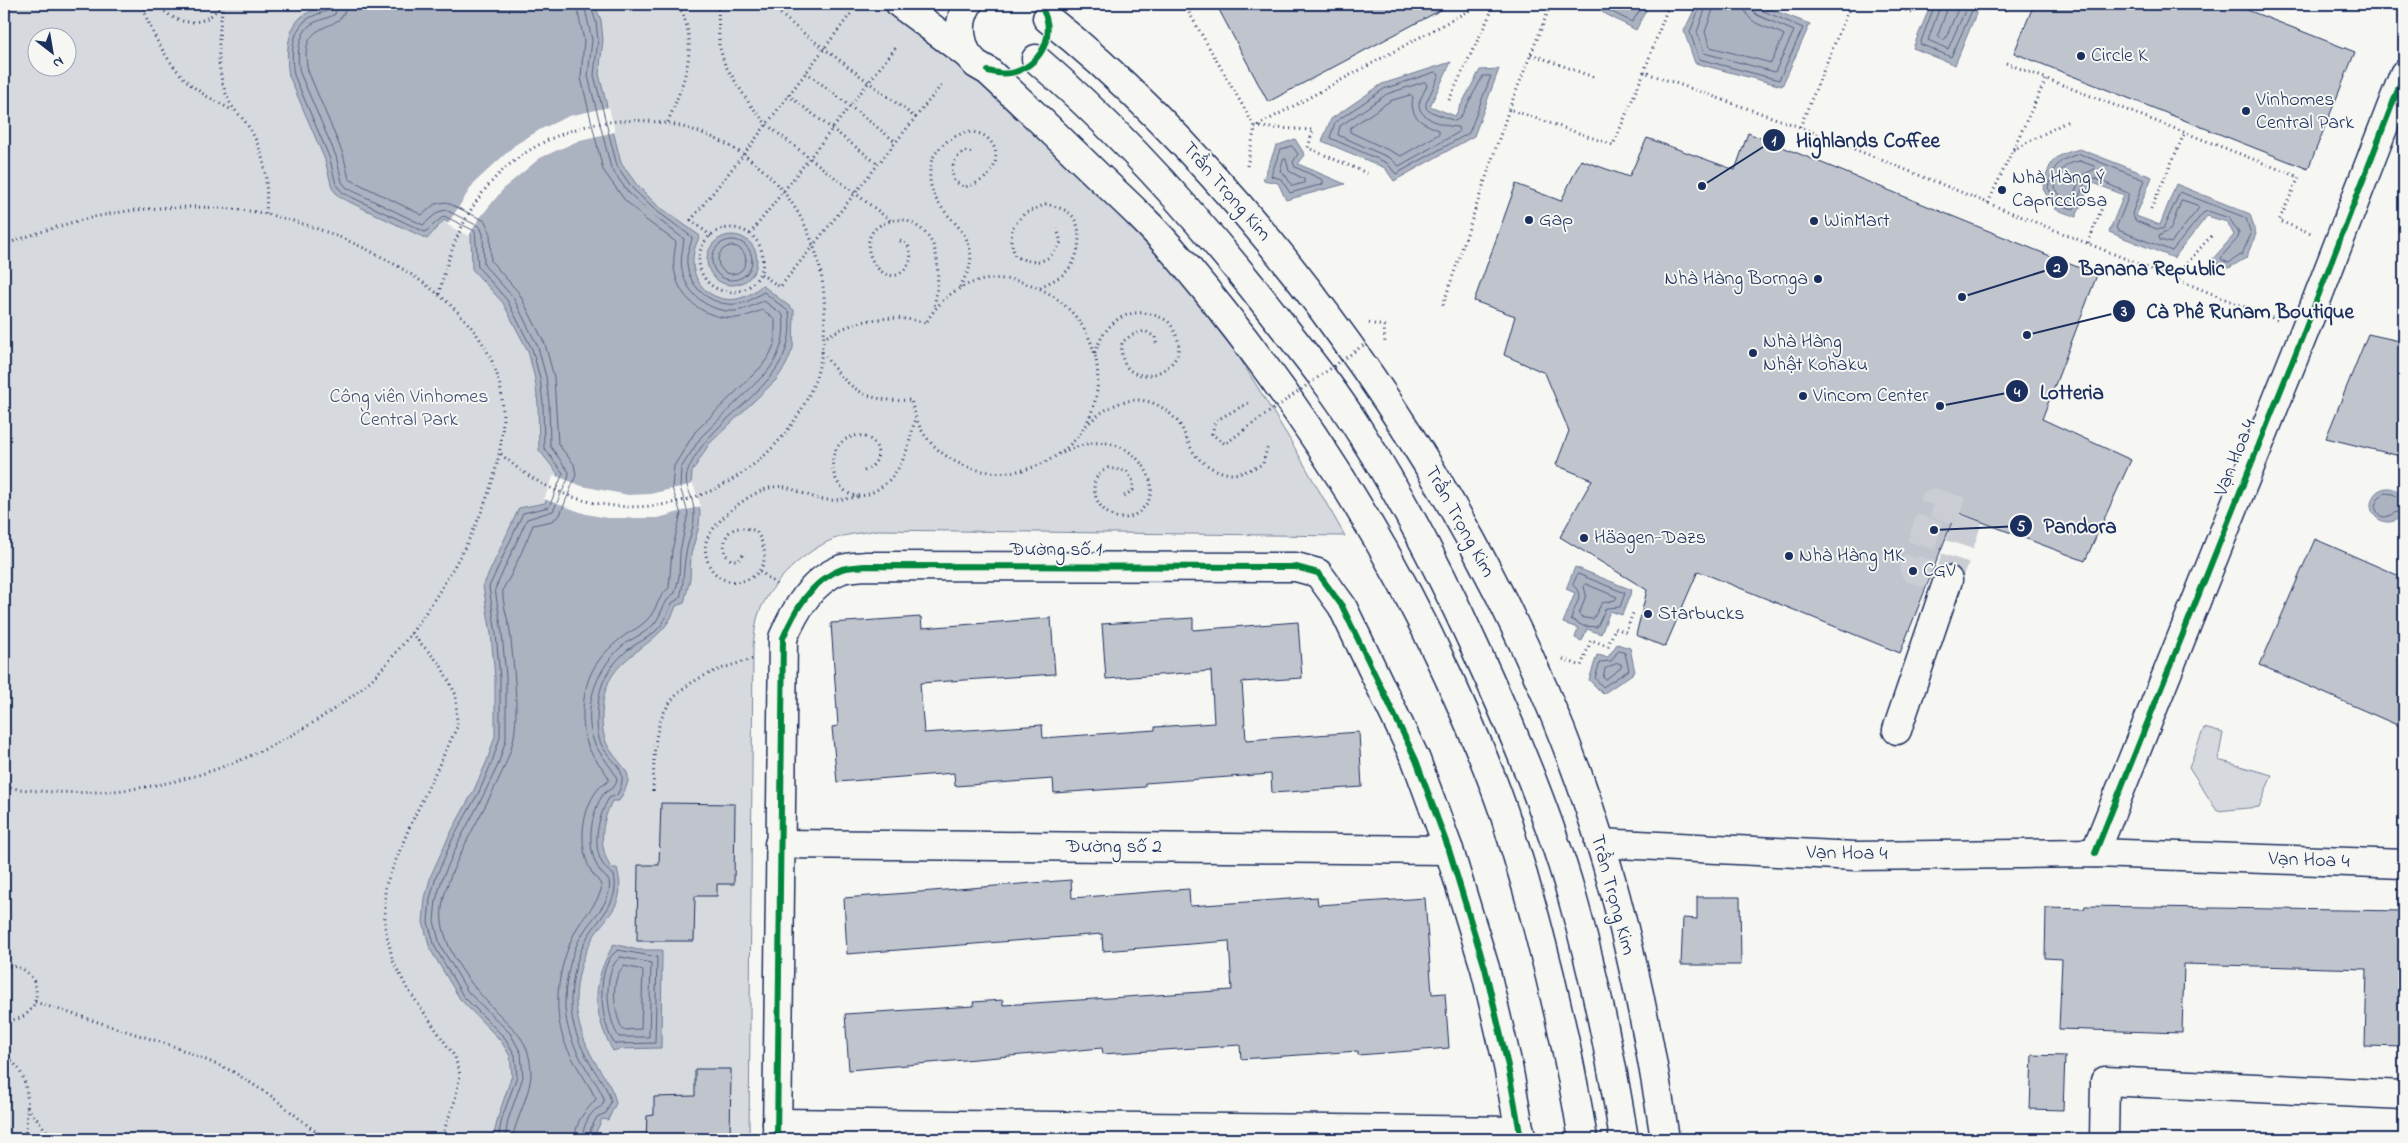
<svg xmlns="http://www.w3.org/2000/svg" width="2408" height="1143" viewBox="0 0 2408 1143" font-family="'Indie Flower',sans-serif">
<rect width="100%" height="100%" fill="#f6f6f2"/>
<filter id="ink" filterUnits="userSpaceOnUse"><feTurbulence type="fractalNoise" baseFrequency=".02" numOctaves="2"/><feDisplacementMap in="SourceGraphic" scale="10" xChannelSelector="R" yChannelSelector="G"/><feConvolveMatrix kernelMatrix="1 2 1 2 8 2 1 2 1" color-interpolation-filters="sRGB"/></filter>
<g filter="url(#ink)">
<g fill="#d6d9dd" stroke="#78849e" fill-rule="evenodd">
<path d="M4 4H877L972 77 1052 147 1131 222 1180 281 1239 357 1289 438 1345 536 878 530C862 533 844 534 829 541 800 555 766 587 757 619 755 628 754 637 753 646L749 1139H4ZM38 38H68V68H38Z"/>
<polygon points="2204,728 2223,733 2218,760 2272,775 2259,807 2217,811 2189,767"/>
</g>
<g fill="#abb2c0" stroke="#717e99">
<path d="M173 4H206C195 12 184 13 173 4Z"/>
<path d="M334 4H594L601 20 603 40 599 74 621 163 637 185 657 205 700 236C674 282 725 322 762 285L794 310 793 348 786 365 776 380 709 444 692 472 691 485 700 511 699 526 691 554 690 579 684 603 676 606C663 648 613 651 604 696 601 713 600 736 611 751 627 774 636 772 619 801H612C601 824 598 846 611 868H617C627 906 609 911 592 939 582 957 576 981 576 1001 577 1024 584 1043 595 1062 603 1076 613 1087 616 1103L608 1120 602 1119 593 1139H493L498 1117 512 1075 510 1056 501 1041 460 999 430 949 423 922 425 898 431 875 449 836 474 790 487 761 495 736V678L491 634 483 586 519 508 545 503 558 474 539 450 538 404 535 379 528 351 503 303 472 269 471 234 444 220 427 239 339 197 332 188 325 160 289 76C286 58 286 31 301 17 310 10 323 7 334 4Z"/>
<polygon points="1606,4 1649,4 1636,30 1602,12"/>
<polygon points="1697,4 1757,4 1810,24 1782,86 1695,63 1684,31"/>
<polygon points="1931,4 1980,4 1955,65 1913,48"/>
<polygon points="1451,62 1430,106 1455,116 1480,70 1499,69 1474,136 1394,181 1385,168 1322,141 1331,119 1382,84"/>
<polygon points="1295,139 1305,155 1298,164 1345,184 1286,200 1278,183 1263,180 1276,146"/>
<path d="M2080 149 2152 177 2136 216 2160 225 2176 184 2250 214 2256 234 2246 258 2229 268 2211 261 2234 235 2227 222 2207 216 2174 258 2109 232 2124 195 2091 182 2076 217 2055 209 2043 189C2050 161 2051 156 2080 149Z"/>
<circle cx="732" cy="260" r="25"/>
<circle cx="2388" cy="505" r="17"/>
<polygon points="1575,567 1632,590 1622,615 1610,611 1601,634 1587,629 1582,641 1575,638 1578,628 1563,623 1575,593 1566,589"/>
<polygon points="1617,644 1630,648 1635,672 1603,694 1589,680 1597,655 1608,657"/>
<path d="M614 944 638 950H662L661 1048 619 1049 613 1051C592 1012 591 982 614 944Z"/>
</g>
<g fill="#f6f6f2">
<polygon points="609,107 615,132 580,140 540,158 505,187 478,220 469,236 447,225 474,183 515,145 541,129 569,116"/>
<polygon points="554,475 582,486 628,495 650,494 693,484 701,506 658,518 607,518 586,514 544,499"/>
</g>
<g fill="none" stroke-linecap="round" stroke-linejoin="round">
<g stroke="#556385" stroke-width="1">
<path d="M332 4 330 10C322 13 311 15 304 22 291 35 291 58 294 75L330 159 336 185 343 193 425 232 444 216 475 231 478 267 507 300 532 349 540 378 543 404 544 448 563 473 549 507 523 513 489 587 496 634 500 678V737L492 762 479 792 453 838 436 877 430 899 428 922 435 947 463 996 505 1038 515 1055 517 1076 502 1118 498 1139"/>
<path d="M338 4 335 14C327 19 316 20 309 26 297 38 297 59 300 73L336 156 342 182 347 188 423 225 438 212 446 210 480 227 483 234 484 265 513 297 538 347 546 377 549 403 550 446 569 472 568 479 553 511 527 519 495 589 502 633 506 677V739L498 765 484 794 459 841 442 879 436 900 434 921 440 945 468 992 510 1033 521 1053 523 1077 508 1120 505 1139"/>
<path d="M346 4C345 37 296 14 308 71L343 154 349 179 422 215 435 204 446 202 485 221 490 232 491 261 519 293 545 344 554 377 558 444 574 464 576 475 560 515 552 521 533 525C526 543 518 560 510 577 508 581 504 586 503 590 502 603 508 619 510 631 513 661 520 712 513 741 502 792 435 876 442 922 447 955 471 985 493 1008 515 1032 530 1038 531 1074 531 1091 516 1120 512 1139"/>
<polyline points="1610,4 1610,11 1632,22 1644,4"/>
<polyline points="1701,4 1690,32 1699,59 1779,80 1803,28 1761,10 1758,4"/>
<polyline points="1707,4 1697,32 1704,53 1775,72 1794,31 1757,15 1753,11 1751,4"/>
<path d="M1715 4 1705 32 1710 47 1771 63 1784 35C1769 26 1745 26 1744 4"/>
<polyline points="1935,4 1920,44 1951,57 1975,4"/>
<polyline points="1941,4 1928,40 1948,49 1968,4"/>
<polyline points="1949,4 1938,35 1943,40 1946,38 1960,4"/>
<polygon points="1436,72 1439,75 1426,103 1426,108 1429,111 1455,121 1460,118 1483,76 1491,76 1469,133 1396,174 1387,163 1330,138 1335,122 1384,89"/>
<path d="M1425 82 1427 85C1425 91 1420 98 1419 104 1418 119 1447 127 1458 127L1459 132 1399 166 1390 158 1338 135 1340 126 1387 94Z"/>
<path d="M1411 95 1413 97C1409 118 1422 123 1439 130V134L1401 156 1350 132V128L1390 101Z"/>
<polygon points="1292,146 1298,154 1293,162 1295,167 1323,180 1323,184 1290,193 1281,179 1271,176 1280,150"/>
<path d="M2080 154 2144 180 2132 214 2136 221 2157 229H2163L2180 192 2246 218 2251 234 2242 254 2229 263 2222 260 2221 257 2238 238 2239 233 2229 218 2208 211 2203 213 2172 251 2118 230 2116 228 2128 198V193L2092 177 2086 180 2074 209 2059 205 2048 188C2053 166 2058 159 2080 154Z"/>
<polygon points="1286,159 1289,171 1304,179 1304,183 1292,186 1286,176 1280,171 1283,160"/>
<path d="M2080 161 2094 166 2095 169 2082 175 2071 201 2068 202 2063 200 2055 188C2057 172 2064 163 2080 161Z"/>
<polygon points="2182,200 2197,205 2199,208 2171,243 2160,240 2159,236 2170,230"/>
<circle cx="732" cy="260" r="20"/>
<circle cx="732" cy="260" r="14"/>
<path d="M2404 501 2393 494 2385 493 2378 498 2375 506C2381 528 2394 510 2404 509"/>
<path d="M1578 574 1625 593 1620 607 1606 608 1597 627 1583 626 1571 619C1574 605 1586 596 1573 585Z"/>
<polygon points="1586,584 1617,597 1615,600 1602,603 1593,619 1584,618 1579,615 1586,595 1584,586"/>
<polygon points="1619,650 1625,653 1629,670 1603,687 1595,678 1600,662 1611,661"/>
<polygon points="1618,663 1621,664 1621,668 1606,679 1603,678 1605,669"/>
<path d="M618 950 657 957 655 1043 615 1044C600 1025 594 964 618 950Z"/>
<path d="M621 957 651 963 649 1037H619C607 1021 601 968 621 957Z"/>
<path d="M624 966 643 970 641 1029 623 1030C614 1015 609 978 624 966Z"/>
<path d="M575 1139C576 1118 585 1113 596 1099 588 1082 576 1067 568 1050 550 1013 558 967 575 932 582 917 596 907 601 890 603 883 595 878 591 871 586 862 583 849 583 838 582 823 588 800 599 788 603 784 607 784 609 779 603 766 592 759 587 743 580 722 582 687 594 668 600 657 610 647 620 639 628 632 640 628 648 619 657 609 658 596 669 588L672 550 681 514 672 488 674 466 695 432 761 367 769 356 775 343V319L763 310C753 313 744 318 734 318 706 319 680 300 675 273 672 262 675 252 676 242L646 220 624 199 603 170 581 78 584 40 576 4"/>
<path d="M582 1139C583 1130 586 1119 593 1112 597 1107 602 1109 604 1101 602 1089 592 1079 586 1068 573 1047 564 1024 565 999 566 977 571 952 583 933 593 916 613 902 609 880 584 862 588 819 602 796 607 789 615 790 617 780 617 773 598 753 594 742 581 707 598 664 626 643 635 637 647 632 654 624 663 613 663 600 675 593L679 577 680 552 688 513 680 487 681 468 701 437 767 372C780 355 786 337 783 315L764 301C754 304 746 310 735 311 710 313 686 294 682 270 680 259 683 249 684 239L650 213 628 192 611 168 588 76 592 40 584 4"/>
<path d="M589 1139 591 1128 597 1117 606 1113 611 1102C608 1087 598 1077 591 1065 579 1045 570 1023 571 999 572 978 577 954 588 936 601 916 620 901 614 875 588 860 596 819 609 798L617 795C633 766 607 763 599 739 596 725 597 710 599 697 602 677 614 661 629 649 638 642 649 638 657 630 665 622 668 613 672 603L680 598C684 583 683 569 686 553 688 540 695 527 694 513 693 485 676 487 696 455 727 405 799 381 789 312L764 292C757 295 751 301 743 303 714 310 684 287 687 256 688 249 692 243 692 237L654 209 633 189 617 166 594 75 598 40 596 22 590 4"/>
</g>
</g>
<g fill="#c0c4cd" stroke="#1b2f5e">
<polygon points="1216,4 1452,4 1268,102"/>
<polygon points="2034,4 2232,4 2355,52 2308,169 2014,53"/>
<polygon points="1748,133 2097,275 2042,419 2131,460 2085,561 1956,512 1900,653 1698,571 1665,647 1636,635 1647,590 1560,537 1592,480 1556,465 1569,431 1545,373 1504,355 1515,316 1474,301 1516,184 1561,201 1581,160 1629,177 1647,138 1735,170"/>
<polygon points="2368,334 2404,342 2404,457 2326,438"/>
<polygon points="2315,539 2404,578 2404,728 2260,665"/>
<polygon points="921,617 922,628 1051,618 1055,674 920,683 924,733 1042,725 1043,738 1155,730 1155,727 1214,723 1211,671 1106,679 1102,624 1193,618 1193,630 1298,622 1302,678 1242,682 1246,740 1359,732 1362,787 1272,793 1271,774 1145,783 1145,787 1054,793 1053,779 955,786 954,773 837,782 832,727 838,726 831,623"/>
<polygon points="661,803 735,804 734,884 717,884 717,896 695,896 694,941 637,941 638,865 659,865"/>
<polygon points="1071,880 1072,898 1189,889 1190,906 1317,897 1318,905 1425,898 1432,994 1445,993 1449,1048 1358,1055 1358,1051 1241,1059 1240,1045 1103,1054 1102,1048 849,1070 845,1014 974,1006 973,1002 1003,1000 1003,1005 1232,990 1229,941 1103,951 1102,934 847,954 844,898"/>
<polygon points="1697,897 1740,897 1741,965 1681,965 1683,918 1697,919"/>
<polygon points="2085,906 2404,911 2404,1047 2365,1046 2367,969 2184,964 2182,1033 2059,1029 2062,959 2045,958 2046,908 2084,909"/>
<polygon points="2032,1055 2065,1056 2063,1110 2030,1109"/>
<polygon points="695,1069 731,1069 730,1139 646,1139 647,1116 654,1115 654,1097 695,1096"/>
</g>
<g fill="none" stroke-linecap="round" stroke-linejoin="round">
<polygon stroke="#caced4" stroke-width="28" stroke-dasharray="28 14" stroke-linecap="butt" points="1934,503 1970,514 1948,580 1914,569"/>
<defs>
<g id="minor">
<path d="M900 4 967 54 976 64 988 71C1025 105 1061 140 1097 175 1126 202 1156 230 1181 260 1288 387 1379 525 1448 676 1469 722 1489 768 1505 816 1539 922 1565 1029 1583 1139"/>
<path d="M1047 18C1130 83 1202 160 1269 241 1401 402 1509 585 1580 781 1621 896 1647 1019 1665 1139"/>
<path d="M967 54C959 36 958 21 968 4"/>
<path d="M1036 59C1117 128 1187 206 1253 288 1290 336 1330 383 1362 435 1406 504 1443 577 1477 652 1513 730 1547 810 1571 893 1594 974 1611 1056 1624 1139"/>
<polyline points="1897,730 1948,580"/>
<polyline points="1599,843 1855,856 2095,853 2404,864"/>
<polyline points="779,844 1449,850"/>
<polyline points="2095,853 2305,330 2404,74"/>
<polyline points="777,1123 1520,1131"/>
<path d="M777 1139 783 638C795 610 812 580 842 569 849 567 858 567 865 566L1296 567 1318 573 1342 606 1416 760 1449 850 1485 968 1508 1066 1521 1139"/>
<polyline points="2104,1139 2105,1081 2404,1095"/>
</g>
</defs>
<use href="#minor" stroke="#1b2f5e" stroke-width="31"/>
<g stroke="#1b2f5e" stroke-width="3" stroke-dasharray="1 4" stroke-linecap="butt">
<path d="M142 4C151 35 172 72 199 91 210 99 222 104 233 111"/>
<path d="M158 4C174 26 206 30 221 4"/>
<path d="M223 4C219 33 215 63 225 91 231 110 239 112 248 126 266 153 268 183 266 214"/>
<polyline points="718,4 719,45 725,65 749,103 766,124 891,221"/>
<polyline points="769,4 797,28 916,118"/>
<polyline points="1184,4 1255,127 1481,4"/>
<polyline points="1892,4 1913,13 1917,4"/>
<polyline points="2005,11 2008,4"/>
<polyline points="1531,54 1593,77"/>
<polyline points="2006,63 2299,177 2279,221 2311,233"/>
<polyline points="806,72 896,142"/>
<polyline points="1644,72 1669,4"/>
<polyline points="788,95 878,164"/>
<polyline points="1449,100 1495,4"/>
<polyline points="1509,109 1551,4"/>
<path d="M668 122C684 81 701 46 678 4"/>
<polyline points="1800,127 1851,4"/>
<polyline points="2013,150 2070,120"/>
<polyline points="1247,166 1255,127 1313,130 1308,148 1369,174"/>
<polyline points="1988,203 2046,79"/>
<polyline points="2151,209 2185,132"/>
<circle cx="731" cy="260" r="32"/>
<polyline points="750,234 897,46"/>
<polyline points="711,236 691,220 744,154 852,12"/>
<path d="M900 241 908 245C912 255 912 261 905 269 882 297 840 227 897 220 905 219 908 221 915 225 944 241 939 280 934 308"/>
<polyline points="2088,243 2105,200"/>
<path d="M4 245C54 226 108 210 162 208 196 206 232 207 266 214 349 232 478 292 499 382 513 438 487 508 460 556 436 599 408 643 373 678 353 697 328 714 304 728 210 784 112 803 4 787"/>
<polyline points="761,274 780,287 943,83"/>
<polyline points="2174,278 2212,235"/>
<path d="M960 287C963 280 968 273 970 266 978 220 921 216 931 163 933 155 940 147 946 142 991 108 1022 173 965 187L954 181C951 167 952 161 964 151L973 153"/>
<path d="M1040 287C1050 282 1060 278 1067 271 1079 259 1083 232 1074 218 1068 209 1056 207 1046 204L1024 214 1012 228 1011 242 1015 256C1036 266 1050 263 1061 242L1057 229"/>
<path d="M439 294C451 243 471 194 514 161 635 69 812 142 824 296 826 327 824 359 812 388 791 439 745 481 692 498 623 519 551 502 499 452"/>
<polyline points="1443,305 1509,109 1613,145 1644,72 1800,127 2277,320"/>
<polyline points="1369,323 1384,326 1385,344"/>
<path d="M822 352C848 389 865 403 911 400 914 413 918 427 927 438 979 502 1087 472 1097 390 1109 293 976 233 926 323 890 313 856 319 824 338"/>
<path d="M1095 353C1106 319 1132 302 1166 320 1171 323 1174 330 1176 335 1194 373 1115 399 1122 342L1132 335 1145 331 1155 337 1157 346"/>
<path d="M1086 426C1113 398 1149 387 1178 422 1185 431 1187 443 1194 453 1201 464 1220 474 1233 474 1244 473 1254 468 1263 464L1267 448"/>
<polyline points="1244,430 1225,444 1212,434 1215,421 1248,403"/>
<path d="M1063 453C1079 445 1097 439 1115 445 1139 452 1164 485 1144 507 1116 539 1081 494 1099 474 1101 472 1105 470 1108 468L1127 471 1133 481V490L1123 497"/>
<path d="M864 471C891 459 874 429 851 437 826 445 828 481 848 493 856 498 865 496 873 492 902 477 909 447 915 418"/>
<path d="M743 555 739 560H731L725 554C721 531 735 523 756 531 789 581 715 603 706 555 705 549 705 542 708 537 719 516 760 482 785 487 794 489 804 494 813 497 828 503 843 499 858 497"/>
<polyline points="760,571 778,586"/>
<polyline points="411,633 440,664 456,695 457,727 409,828 385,887 385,927 393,961 407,988 455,1057 460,1075 455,1100 441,1139"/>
<polyline points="1563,659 1581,666 1591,640 1608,646 1615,628 1626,632 1633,613"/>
<path d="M653 791C654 771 653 748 658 729 669 683 712 671 752 659"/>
<path d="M4 966C48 963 46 1024 4 1020"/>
<polyline points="35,1002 173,1046 232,1071 271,1096 325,1139"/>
<path d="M4 1054C35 1078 27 1105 25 1139"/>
<polyline points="27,1107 53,1139"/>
</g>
<use href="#minor" stroke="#f6f6f2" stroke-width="28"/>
<polyline stroke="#1b2f5e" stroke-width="3" stroke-dasharray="1 4" stroke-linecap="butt" points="1244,430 1365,344"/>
<defs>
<g id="cycleway">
<path d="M988 71C997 73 1006 75 1015 72 1044 63 1058 29 1039 4"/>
<polyline points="2095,853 2305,330 2404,74"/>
<path d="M777 1139 783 638C795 610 812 580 842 569 849 567 858 567 865 566L1296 567 1318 573 1342 606 1416 760 1449 850 1485 968 1508 1066 1521 1139"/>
</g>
</defs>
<use href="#cycleway" stroke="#f6f6f2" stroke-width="9"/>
<use href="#cycleway" stroke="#00873e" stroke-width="6"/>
</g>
</g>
<g fill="#1b2f5e" stroke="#f6f6f2" stroke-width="2">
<circle cx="2081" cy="56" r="5"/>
<circle cx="2246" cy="111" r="5"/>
<circle cx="2002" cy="190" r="5"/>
<circle cx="1529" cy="220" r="5"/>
<circle cx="1814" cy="221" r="5"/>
<circle cx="1818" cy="279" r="5"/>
<circle cx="1753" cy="353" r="5"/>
<circle cx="1803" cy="396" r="5"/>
<circle cx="1584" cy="538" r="5"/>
<circle cx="1789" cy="556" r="5"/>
<circle cx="1913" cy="571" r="5"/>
<circle cx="1648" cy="614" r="5"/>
</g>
<g text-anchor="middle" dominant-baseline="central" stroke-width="4" stroke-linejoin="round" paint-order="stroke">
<g font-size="20" fill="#1b2f5e" stroke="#f6f6f2" text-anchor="start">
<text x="2091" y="56">Circle K</text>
<text x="2256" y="100">Vinhomes<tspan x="2256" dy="23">Central Park</tspan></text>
<text x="2012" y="178">Nhà Hàng Ý<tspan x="2012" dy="23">Capricciosa</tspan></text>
<text x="1539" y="220">Gap</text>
<text x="1824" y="221">WinMart</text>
<text x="1808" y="279" text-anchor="end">Nhà Hàng Bornga</text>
<text x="1763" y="342">Nhà Hàng<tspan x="1763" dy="23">Nhật Kohaku</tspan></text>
<text x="1813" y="396">Vincom Center</text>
<text x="1594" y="538">Häagen-Dazs</text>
<text x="1799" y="556">Nhà Hàng MK</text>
<text x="1923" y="571">CGV</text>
<text x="1658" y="614">Starbucks</text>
</g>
<g font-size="20" fill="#1b2f5e" stroke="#f6f6f2">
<text transform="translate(1226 192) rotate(49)">Trần Trọng Kim</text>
<text transform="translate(2236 458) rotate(-68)">Vạn Hoa 4</text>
<text transform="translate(1459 522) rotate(61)">Trần Trọng Kim</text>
<text x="1056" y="550">Đường số 1</text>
<text x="1114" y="847">Đường số 2</text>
<text transform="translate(1847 854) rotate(1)">Vạn Hoa 4</text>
<text transform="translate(2309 861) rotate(2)">Vạn Hoa 4</text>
<text transform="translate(1612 895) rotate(75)">Trần Trọng Kim</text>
</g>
<g font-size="20" fill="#405177" stroke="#f6f6f2">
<text x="409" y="397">Công viên Vinhomes<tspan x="409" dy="23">Central Park</tspan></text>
</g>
</g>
<path fill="none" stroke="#1b2f5e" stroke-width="2" d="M1702 186L1774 140M1962 297L2057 267M2027 335L2124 311M1940 406L2017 391M1934 530L2021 526"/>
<g fill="#1b2f5e" stroke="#f6f6f2" stroke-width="2">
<circle cx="1702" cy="186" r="5"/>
<circle cx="1962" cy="297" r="5"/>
<circle cx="2027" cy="335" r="5"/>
<circle cx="1940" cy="406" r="5"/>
<circle cx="1934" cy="530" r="5"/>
<circle cx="1774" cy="140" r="12"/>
<circle cx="2057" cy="267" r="12"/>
<circle cx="2124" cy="311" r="12"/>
<circle cx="2017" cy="391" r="12"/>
<circle cx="2021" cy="526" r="12"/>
</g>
<g font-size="15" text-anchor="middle" font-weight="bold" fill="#fff">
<text x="1774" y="145">1</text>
<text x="2057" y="272">2</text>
<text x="2124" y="316">3</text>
<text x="2017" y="397">4</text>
<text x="2021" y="531">5</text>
</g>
<g font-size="21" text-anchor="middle" font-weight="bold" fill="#1b2f5e" stroke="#f6f6f2" stroke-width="4" stroke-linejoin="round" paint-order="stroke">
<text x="1868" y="147">Highlands Coffee</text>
<text x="2152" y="275">Banana Republic</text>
<text x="2250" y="318">Cà Phê Runam Boutique</text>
<text x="2072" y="399">Lotteria</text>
<text x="2080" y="533">Pandora</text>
</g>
<rect width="2408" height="1143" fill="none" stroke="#f6f6f2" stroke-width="20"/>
<rect x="10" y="10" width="2388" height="1123" fill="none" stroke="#1b2f5e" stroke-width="2" filter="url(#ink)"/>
<g transform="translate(52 52) rotate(149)"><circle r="24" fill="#f6f6f2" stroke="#9ea6b7"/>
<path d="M0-4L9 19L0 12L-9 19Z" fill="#1b2f5e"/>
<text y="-8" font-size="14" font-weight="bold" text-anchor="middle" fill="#1b2f5e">N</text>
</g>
</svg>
